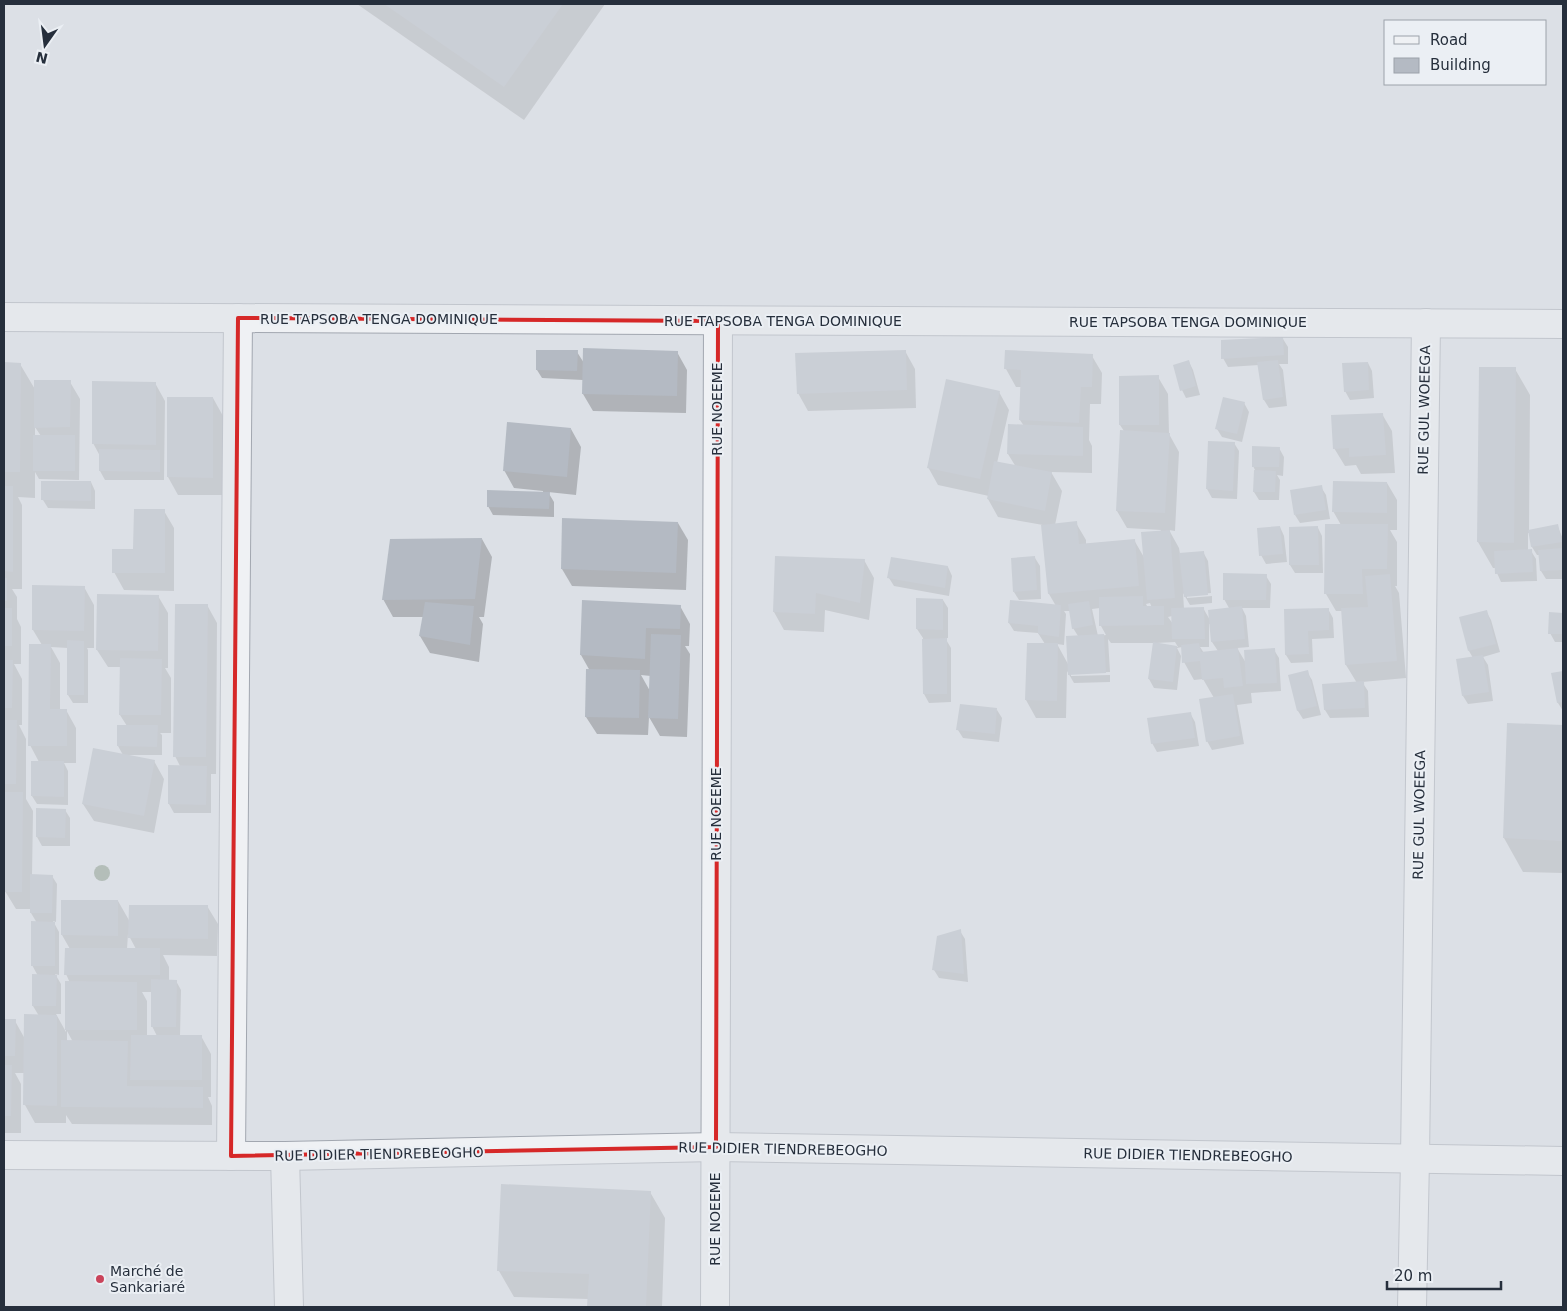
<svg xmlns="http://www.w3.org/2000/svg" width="1567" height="1311" viewBox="0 0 1567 1311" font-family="'DejaVu Sans',sans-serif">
<rect width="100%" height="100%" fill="#dce0e6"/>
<g fill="#0003" fill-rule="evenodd">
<polygon points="357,4 605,4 524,120"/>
<polygon points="1283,339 1288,347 1288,364 1279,364 1283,370 1287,406 1269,408 1264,400 1259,365 1228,367 1223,358"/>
<polygon points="905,351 915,369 916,408 808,411 798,393"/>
<polygon points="577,352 584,363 677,352 687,370 686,413 593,411 583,394 583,380 542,378 537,370"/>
<path d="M1092 356 1102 373 1101 404H1090L1089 440 1092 446V473L1051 472 1062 491 1055 525 1076 523 1086 540V544L1134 540 1145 559 1161 530 1127 528 1117 511 1124 431 1120 425 1158 377 1168 394 1169 434 1179 452 1175 531 1169 530 1179 548 1180 554 1203 552 1208 561 1211 593 1187 595V598L1212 596V603L1190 605 1183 593 1184 609 1203 608 1210 620 1229 608 1224 599 1266 576 1271 584 1270 608H1242L1246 616 1249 647 1237 648 1246 663 1274 650 1279 658 1281 691 1251 693 1252 703 1237 705 1244 744 1212 750 1207 741 1214 698 1203 679 1194 680 1184 662 1182 647 1177 648 1181 656 1177 690 1154 688 1149 679 1154 643H1111L1108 639 1110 672 1071 673V676L1110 675V682L1074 683 1067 671 1066 718H1036L1026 700 1028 644H1045L1038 633 1014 631 1009 623 1056 606 1049 594 1043 525 998 517 988 499 989 496 938 485 928 467 999 392 1009 410 997 463 1016 467 1008 454 1024 426 1020 420 1021 387H1016L1006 369ZM1150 603 1152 608H1148L1146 604ZM1100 608 1101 626 1106 635 1098 636 1092 609ZM1064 611H1070L1073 628 1078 636 1068 664 1057 644 1064 645 1066 614ZM1172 616 1173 624 1168 617ZM1209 624H1211L1212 642 1218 651 1204 653 1200 647H1209ZM1175 642 1178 647 1156 644V643Z"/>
<polygon points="1189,362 1193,370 1200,395 1186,398 1182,390"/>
<polygon points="1368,363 1372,371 1374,398 1350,400 1345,391"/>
<path d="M4 364H20L36 391 70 382 80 399 79 480 39 479 35 472V498L18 497 22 505V589H12L17 597V619L21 627V664H14L22 679V725H19L26 739V799L33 811 32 876H52L57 884 56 922 53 921 59 932V975L55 974 61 984V1014H56L66 1032V983H70L66 974 70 949 62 935 118 901 130 922 207 906 218 924 217 956 163 955 169 967V981H176L181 990 180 1036H201L211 1054V1097H208L212 1106V1125L72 1124 66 1115V1123H35L25 1105V1073H15L21 1084V1133H4V1021H15L25 1039 39 1016 33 1006 38 976 32 965 37 923 31 913V909H16L5 891 6 801H4ZM35 427 41 436H35ZM128 934 136 949H127ZM142 992H152V1026L157 1036H147V1001ZM67 1031 73 1042H67Z"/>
<polygon points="1515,369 1530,395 1529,531 1557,525 1563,539 1563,579 1546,579 1541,571 1540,555 1537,555 1532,547 1530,533 1528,533 1528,551 1531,551 1536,559 1537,581 1501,582 1497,573 1496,568 1493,568 1478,542"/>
<polygon points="155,383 165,401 164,480 105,480 100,471 100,456 93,443"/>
<polygon points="168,398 213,398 223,416 222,495 178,495 168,477"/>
<polygon points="1244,403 1249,412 1242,442 1222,437 1217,429"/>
<polygon points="1382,414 1392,431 1395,473 1361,474 1356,465 1345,466 1334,448"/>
<polygon points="571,429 581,447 576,495 548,492 554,502 554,517 493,515 488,506 543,493 543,491 514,488 504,470"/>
<polygon points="1234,443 1239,451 1237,499 1212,498 1207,489"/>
<polygon points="1279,448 1284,457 1283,476 1277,475 1280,480 1279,500 1259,500 1254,492 1255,470 1253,466"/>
<polygon points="91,482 95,491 95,509 48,508 43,500"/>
<polygon points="1387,483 1397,500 1397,530 1390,530 1397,542 1397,586 1395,586 1399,593 1406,678 1362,682 1368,691 1369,717 1330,718 1325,710 1357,683 1346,665 1342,611 1336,611 1326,594 1341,525 1333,511"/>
<polygon points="1321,487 1326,495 1330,519 1300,523 1295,515"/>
<polygon points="164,511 174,528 174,591 124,590 114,572 135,551"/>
<polygon points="678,523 688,540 686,590 572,586 562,569"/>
<polygon points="1280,527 1284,536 1287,562 1266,564 1261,555"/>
<polygon points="1318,528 1322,536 1323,573 1295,573 1290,565"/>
<polygon points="482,539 492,557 484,617 479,617 483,624 479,662 430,653 420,636 424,617 393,617 383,599"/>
<polygon points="1035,558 1040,566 1041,599 1019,600 1014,592"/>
<polygon points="864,560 874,578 869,620 825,610 824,632 784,630 774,612"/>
<polygon points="948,567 952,576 949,596 894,586 889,578"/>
<polygon points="84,587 94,605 94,648 87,648 88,650 88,703 73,703 68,695 68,648 51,647 60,663 60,710 66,710 76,728 76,763 64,763 68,771 68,805 37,804 32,796 39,762 30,745 42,645 33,630"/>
<polygon points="158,596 168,613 168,668 165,668 171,678 171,733 160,733 162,735 162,755 126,755 154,761 164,779 154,833 94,821 83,804 123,755 118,746 118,726 127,726 120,715 121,667 108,667 97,650"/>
<polygon points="943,600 948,608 948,638 945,638 951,648 951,702 929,703 924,694 923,638 917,629"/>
<path d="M583 602 680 606 690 624 689 646H685L690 654 687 737 660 736 649 717 648 735 597 734 586 717 590 671 581 655ZM641 675 651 676 650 691Z"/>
<polygon points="207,605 217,623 216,774 211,774 211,813 174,813 169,804 169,766 180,766 175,756"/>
<polygon points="1328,609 1333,618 1334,638 1312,639 1313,662 1291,663 1286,655 1285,610"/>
<polygon points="1486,611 1491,620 1500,652 1483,657 1488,665 1493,701 1468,704 1463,696 1473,658 1469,651"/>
<polygon points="1550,614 1563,614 1563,642 1555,642 1550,633"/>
<polygon points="1307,672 1312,680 1321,715 1303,719 1298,711 1289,676"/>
<polygon points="1563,673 1563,711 1558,703 1553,674"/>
<polygon points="997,710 1002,718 999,742 963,738 958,730"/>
<polygon points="1190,713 1195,722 1199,746 1157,752 1152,743"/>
<polygon points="1508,724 1563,726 1563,873 1523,872 1504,838"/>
<polygon points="37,810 65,810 70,818 70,846 42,846 37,837"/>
<polygon points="4,920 5,922 5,971 4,971"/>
<polygon points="960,931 965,939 968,982 939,978 934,970"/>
<polygon points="650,1192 665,1218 662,1307 589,1307 589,1299 514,1297 499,1271"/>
</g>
<g fill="#b4bac3">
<polygon points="384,4 563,4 504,87"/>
<polygon points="1283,337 1284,355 1221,359 1221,340"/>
<polygon points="583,348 678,351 677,396 582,394"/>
<polygon points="536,350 578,350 577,371 536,370"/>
<polygon points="906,350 907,390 797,394 795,353"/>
<polygon points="1005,350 1093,354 1092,387 1081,387 1079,423 1019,420 1021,370 1004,369"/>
<polygon points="1189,360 1196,386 1180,391 1173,365"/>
<polygon points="1278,360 1283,397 1263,400 1257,362"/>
<polygon points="4,362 21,363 20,472 4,472"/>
<polygon points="1368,362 1369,390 1344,392 1342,363"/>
<polygon points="1479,367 1516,367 1514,543 1477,542"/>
<polygon points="1159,375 1159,425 1119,425 1119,376"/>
<polygon points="946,379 1000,391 980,479 927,468"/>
<polygon points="34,380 71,380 70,427 34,428"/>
<polygon points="92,381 156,382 156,445 92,444"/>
<polygon points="167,397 213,397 213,478 167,477"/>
<polygon points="1223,397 1245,402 1237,434 1215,429"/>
<polygon points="1383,413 1386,455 1349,457 1349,448 1333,449 1331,415"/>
<polygon points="507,422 571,428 567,477 503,471"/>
<polygon points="1008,424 1083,427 1083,456 1007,454"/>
<polygon points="1120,430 1170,433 1165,513 1116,511"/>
<rect x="33" y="435" width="42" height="36"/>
<polygon points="1208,441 1235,442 1233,491 1206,489"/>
<polygon points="1252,446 1280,447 1279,467 1252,467"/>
<polygon points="99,449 160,450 160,472 99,471"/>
<polygon points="994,461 1052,472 1045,511 987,499"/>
<polygon points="1254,470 1276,471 1275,492 1253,492"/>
<polygon points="41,481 91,481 91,501 41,500"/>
<polygon points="1333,481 1387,482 1387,513 1332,512"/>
<polygon points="1322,485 1326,510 1294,515 1290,490"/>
<polygon points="4,486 13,486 13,572 4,571"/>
<polygon points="487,490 550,492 549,509 487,507"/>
<polygon points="134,509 165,509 165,573 112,573 112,549 133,549"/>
<polygon points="562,518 678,522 676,573 561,569"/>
<polygon points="1077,521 1079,544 1135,539 1139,586 1048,594 1041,525"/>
<polygon points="1325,524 1388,524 1387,569 1362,569 1363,594 1324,594"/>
<polygon points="1558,524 1562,542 1531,547 1528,530"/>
<polygon points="1280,526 1283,554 1259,556 1257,528"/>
<polygon points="1318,526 1319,565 1289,565 1289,527"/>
<polygon points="1170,530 1175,598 1147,600 1141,532"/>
<polygon points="482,538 475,599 382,600 390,539"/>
<polygon points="1563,548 1563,570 1540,571 1538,550"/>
<polygon points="1532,549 1533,572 1495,574 1494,551"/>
<polygon points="1204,551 1208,595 1184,597 1179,553"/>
<polygon points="775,556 865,559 860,603 816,593 815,614 773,612"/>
<polygon points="1035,556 1037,590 1013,592 1011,558"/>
<polygon points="891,557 948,566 945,588 887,578"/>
<polygon points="1223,573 1267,574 1266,600 1223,600"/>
<polygon points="1390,574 1397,661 1345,665 1341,608 1368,607 1365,576"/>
<rect x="4" y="578" width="3" height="23"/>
<polygon points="32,585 85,586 84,631 32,630"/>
<polygon points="97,594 159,595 158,651 96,650"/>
<polygon points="1143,596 1143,606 1164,606 1164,625 1099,626 1099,597"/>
<polygon points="916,598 943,599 943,630 916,629"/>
<polygon points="582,600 681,605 680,629 646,628 645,659 580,655"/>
<polygon points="1010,600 1061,605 1059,637 1038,634 1038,626 1008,623"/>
<polygon points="1089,601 1093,625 1072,629 1068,604"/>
<polygon points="425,602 474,606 470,645 419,636"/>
<polygon points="175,604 208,604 206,757 173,757"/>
<polygon points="1242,606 1245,639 1211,642 1208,610"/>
<polygon points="1204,607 1205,639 1172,639 1171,608"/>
<rect x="4" y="608" width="8" height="38"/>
<polygon points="1329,608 1329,630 1308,631 1309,654 1285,655 1284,609"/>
<polygon points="1487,610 1496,644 1468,651 1459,617"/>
<polygon points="1549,612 1563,613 1563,634 1548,634"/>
<polygon points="651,634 681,635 678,719 648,718"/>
<polygon points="1104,634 1106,673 1068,675 1066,636"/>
<polygon points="947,638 947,694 923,694 922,639"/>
<polygon points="67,640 84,641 84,695 67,695"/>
<polygon points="1153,642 1177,646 1173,682 1148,679"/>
<polygon points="1027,643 1058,643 1057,701 1025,700"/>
<polygon points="1199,643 1201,652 1238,648 1243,686 1224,688 1223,678 1202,680 1200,661 1182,663 1181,645"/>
<polygon points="29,644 51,644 50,709 67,709 67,746 28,746"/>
<polygon points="1275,648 1277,683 1246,684 1244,650"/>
<polygon points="1483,655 1489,692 1462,696 1456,659"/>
<polygon points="120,658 162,659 161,715 119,715"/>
<polygon points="4,660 13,660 12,708 4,708"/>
<polygon points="586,669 640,670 639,718 585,717"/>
<polygon points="1308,670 1317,706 1297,711 1288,675"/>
<polygon points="1563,671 1563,702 1557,703 1551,673"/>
<polygon points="1364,681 1365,708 1324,710 1322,684"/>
<polygon points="1233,694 1240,736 1206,742 1199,699"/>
<polygon points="960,704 997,708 995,734 956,730"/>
<polygon points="1191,712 1195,738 1151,744 1147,718"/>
<polygon points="4,720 17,720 16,784 4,784"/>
<polygon points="1507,723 1563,725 1563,841 1503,838"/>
<polygon points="117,725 158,725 157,747 117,746"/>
<polygon points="93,748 155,760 144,816 82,804"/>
<polygon points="31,761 64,761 64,797 31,796"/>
<polygon points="168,765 207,766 206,805 168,804"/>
<polygon points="5,792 23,792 22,892 4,892"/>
<polygon points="36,808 66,809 65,838 36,837"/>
<polygon points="30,874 53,875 52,913 30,913"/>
<polygon points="61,900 118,900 118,936 61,935"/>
<polygon points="129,905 208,905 208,939 128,938"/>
<polygon points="31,921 55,922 55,966 31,966"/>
<polygon points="961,929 964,974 932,970 937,936"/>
<polygon points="65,948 160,948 160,975 64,975"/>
<polygon points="32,974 57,975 56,1006 32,1006"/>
<polygon points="151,979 177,980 176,1027 151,1027"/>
<polygon points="65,981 137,982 137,1030 65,1030"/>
<polygon points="24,1014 57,1015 57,1106 23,1105"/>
<polygon points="4,1019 16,1019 15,1056 4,1056"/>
<polygon points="131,1035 202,1035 202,1080 130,1080"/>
<polygon points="61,1040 128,1041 127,1086 203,1087 203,1108 61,1107"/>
<polygon points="4,1065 12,1065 11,1116 4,1116"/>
<polygon points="501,1184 651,1191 646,1307 587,1307 589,1274 497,1271"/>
</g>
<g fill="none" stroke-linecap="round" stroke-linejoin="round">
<defs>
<g id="minor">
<polyline points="4,317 1563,324"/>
<polyline points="4,1155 285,1156 716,1147 1563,1161"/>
<polyline points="231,1156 238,318"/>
<polyline points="285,1156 289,1307"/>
<polyline points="715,1307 718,321"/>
<polyline points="1412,1307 1415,1159 1426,323"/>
</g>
</defs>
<use href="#minor" stroke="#a2a7b0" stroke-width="30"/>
<use href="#minor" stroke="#eff1f4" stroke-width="28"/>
</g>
<circle fill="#839584" cx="102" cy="873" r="8"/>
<path d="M0 0H1567V1311H0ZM238 318 718 321 716 1147 231 1156Z" fill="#dce0e6" fill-opacity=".55" fill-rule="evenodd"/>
<path fill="none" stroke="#d62828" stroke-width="4" stroke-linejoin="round" d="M238 318 718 321 716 1147 231 1156Z"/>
<circle fill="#ca435a" stroke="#ebeff4" stroke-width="2" cx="100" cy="1279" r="5"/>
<g text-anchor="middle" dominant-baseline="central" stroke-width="4" stroke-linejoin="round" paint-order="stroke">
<g font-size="14" fill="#262f3c" stroke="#ebeff4">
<text x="379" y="319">RUE TAPSOBA TENGA DOMINIQUE</text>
<text x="783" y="321">RUE TAPSOBA TENGA DOMINIQUE</text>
<text x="1188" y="322">RUE TAPSOBA TENGA DOMINIQUE</text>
<text transform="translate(717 409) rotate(-90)">RUE NOEEME</text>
<text transform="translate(1424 410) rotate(-89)">RUE GUL WOEEGA</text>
<text transform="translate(716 814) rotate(-90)">RUE NOEEME</text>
<text transform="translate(1419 815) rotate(-89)">RUE GUL WOEEGA</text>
<text transform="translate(783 1149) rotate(1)">RUE DIDIER TIENDREBEOGHO</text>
<text transform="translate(379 1154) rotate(-1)">RUE DIDIER TIENDREBEOGHO</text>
<text transform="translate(1188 1155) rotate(1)">RUE DIDIER TIENDREBEOGHO</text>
<text transform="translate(715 1219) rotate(-90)">RUE NOEEME</text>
</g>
<g font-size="14" fill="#262f3c" stroke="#ebeff4" text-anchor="start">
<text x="110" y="1271">Marché de<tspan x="110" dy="16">Sankariaré</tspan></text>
</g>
</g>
<rect width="1567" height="1311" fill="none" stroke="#262f3c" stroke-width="10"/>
<rect x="1384" y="20" width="162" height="65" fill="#ebeff4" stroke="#9ca2aa"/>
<rect x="1394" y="36" width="25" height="8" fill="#eff1f4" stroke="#9ca2aa"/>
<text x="1430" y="45" font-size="15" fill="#262f3c">Road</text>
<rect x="1394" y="58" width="25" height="15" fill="#b4bac3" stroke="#9ca2aa"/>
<text x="1430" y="70" font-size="15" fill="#262f3c">Building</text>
<g transform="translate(45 45) rotate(194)" stroke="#ebeff4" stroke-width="4" paint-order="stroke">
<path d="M0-4L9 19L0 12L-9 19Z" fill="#262f3c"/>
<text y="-8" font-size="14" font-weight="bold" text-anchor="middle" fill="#262f3c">N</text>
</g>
<path d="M1387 1281v8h114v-8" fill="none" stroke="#262f3c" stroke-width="2.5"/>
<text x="1394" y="1281" font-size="15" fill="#262f3c" stroke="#ebeff4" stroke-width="4" paint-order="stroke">20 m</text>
</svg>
